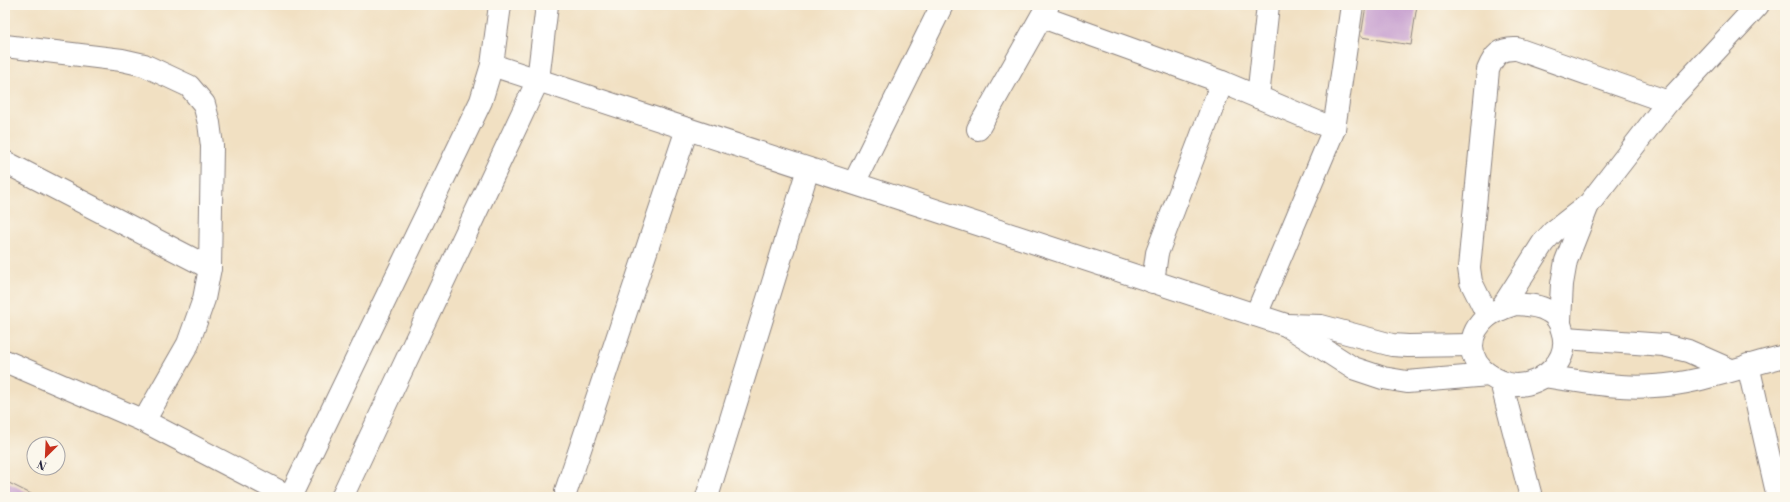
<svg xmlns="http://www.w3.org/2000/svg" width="1790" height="502" viewBox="0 0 1790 502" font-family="'Libre Bodoni',serif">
<rect width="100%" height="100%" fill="#fbf7ec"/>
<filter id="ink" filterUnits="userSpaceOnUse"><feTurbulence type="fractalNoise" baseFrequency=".025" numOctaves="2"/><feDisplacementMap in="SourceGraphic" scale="8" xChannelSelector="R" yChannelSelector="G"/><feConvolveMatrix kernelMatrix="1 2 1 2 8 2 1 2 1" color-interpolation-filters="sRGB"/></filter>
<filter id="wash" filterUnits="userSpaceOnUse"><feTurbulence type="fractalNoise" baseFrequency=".012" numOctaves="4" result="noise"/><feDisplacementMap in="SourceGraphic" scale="16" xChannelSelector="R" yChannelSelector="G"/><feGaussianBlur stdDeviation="0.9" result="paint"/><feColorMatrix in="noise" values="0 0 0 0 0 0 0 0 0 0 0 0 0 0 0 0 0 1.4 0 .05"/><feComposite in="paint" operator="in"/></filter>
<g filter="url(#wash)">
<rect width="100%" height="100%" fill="#f1e0c2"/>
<g id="blocks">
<g fill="#c8a1d0">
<polygon points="1366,5 1417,5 1411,45 1361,37"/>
<polygon points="5,481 37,497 5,497"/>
</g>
</g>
</g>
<g filter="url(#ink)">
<use href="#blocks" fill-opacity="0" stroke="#8a817e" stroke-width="1"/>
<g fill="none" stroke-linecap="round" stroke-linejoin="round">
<defs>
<g id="minor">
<polyline points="1042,17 1222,82 1334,129"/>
<polyline points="5,46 122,60 144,65 189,86 204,104 209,123 212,146 210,268 204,299 188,344 144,421"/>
<polyline points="1258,97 1268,5"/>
<polyline points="978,129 1048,5"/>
<polyline points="5,162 210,268"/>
<polyline points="854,183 942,5"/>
<polyline points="1153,282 1157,253 1222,82"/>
<polyline points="1256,315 1334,129 1352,5"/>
<path d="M1488 316 1471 282 1469 268 1488 70C1494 55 1500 48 1517 49L1668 102"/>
<polyline points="5,361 144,421 290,497"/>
<polyline points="1748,365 1778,497"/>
<polyline points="1501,382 1531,497"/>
<polyline points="566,491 687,129"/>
<polyline points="707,497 808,169"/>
</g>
<g id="tertiary">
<polyline points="492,65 1286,325 1353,368 1383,378 1407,382 1489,375"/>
<path d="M1515 304C1526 305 1538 305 1548 311 1556 315 1560 322 1562 330 1572 358 1544 386 1515 385 1505 384 1496 380 1489 375 1466 360 1467 333 1488 316 1496 310 1506 307 1515 304Z"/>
<polyline points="1501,309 1543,243 1553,232 1589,204 1668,102 1758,5"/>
<polyline points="1560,321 1562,284 1566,261 1588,205"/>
<polyline points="1286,325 1321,326 1392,345 1408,346 1471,345"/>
<polyline points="1565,338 1664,345 1688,351 1731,370"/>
<path d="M1544 376C1580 381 1618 389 1654 386 1698 384 1742 366 1785 356"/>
<polyline points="290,497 481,101 492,65 500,5"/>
<polyline points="342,497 538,80 547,5"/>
</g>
</defs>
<use href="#minor" stroke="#8a817e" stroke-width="24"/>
<use href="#tertiary" stroke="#8a817e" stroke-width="24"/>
<use href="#minor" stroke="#fff" stroke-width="22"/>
<use href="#tertiary" stroke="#fff" stroke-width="22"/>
</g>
</g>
<rect width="1790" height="502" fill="none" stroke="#fbf7ec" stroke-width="20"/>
<g transform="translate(46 456) rotate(204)"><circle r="19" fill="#fbf7ec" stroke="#a4a2a5"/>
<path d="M0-3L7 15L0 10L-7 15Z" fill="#c8321e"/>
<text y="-6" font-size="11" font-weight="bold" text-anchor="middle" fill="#22223b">N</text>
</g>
</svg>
